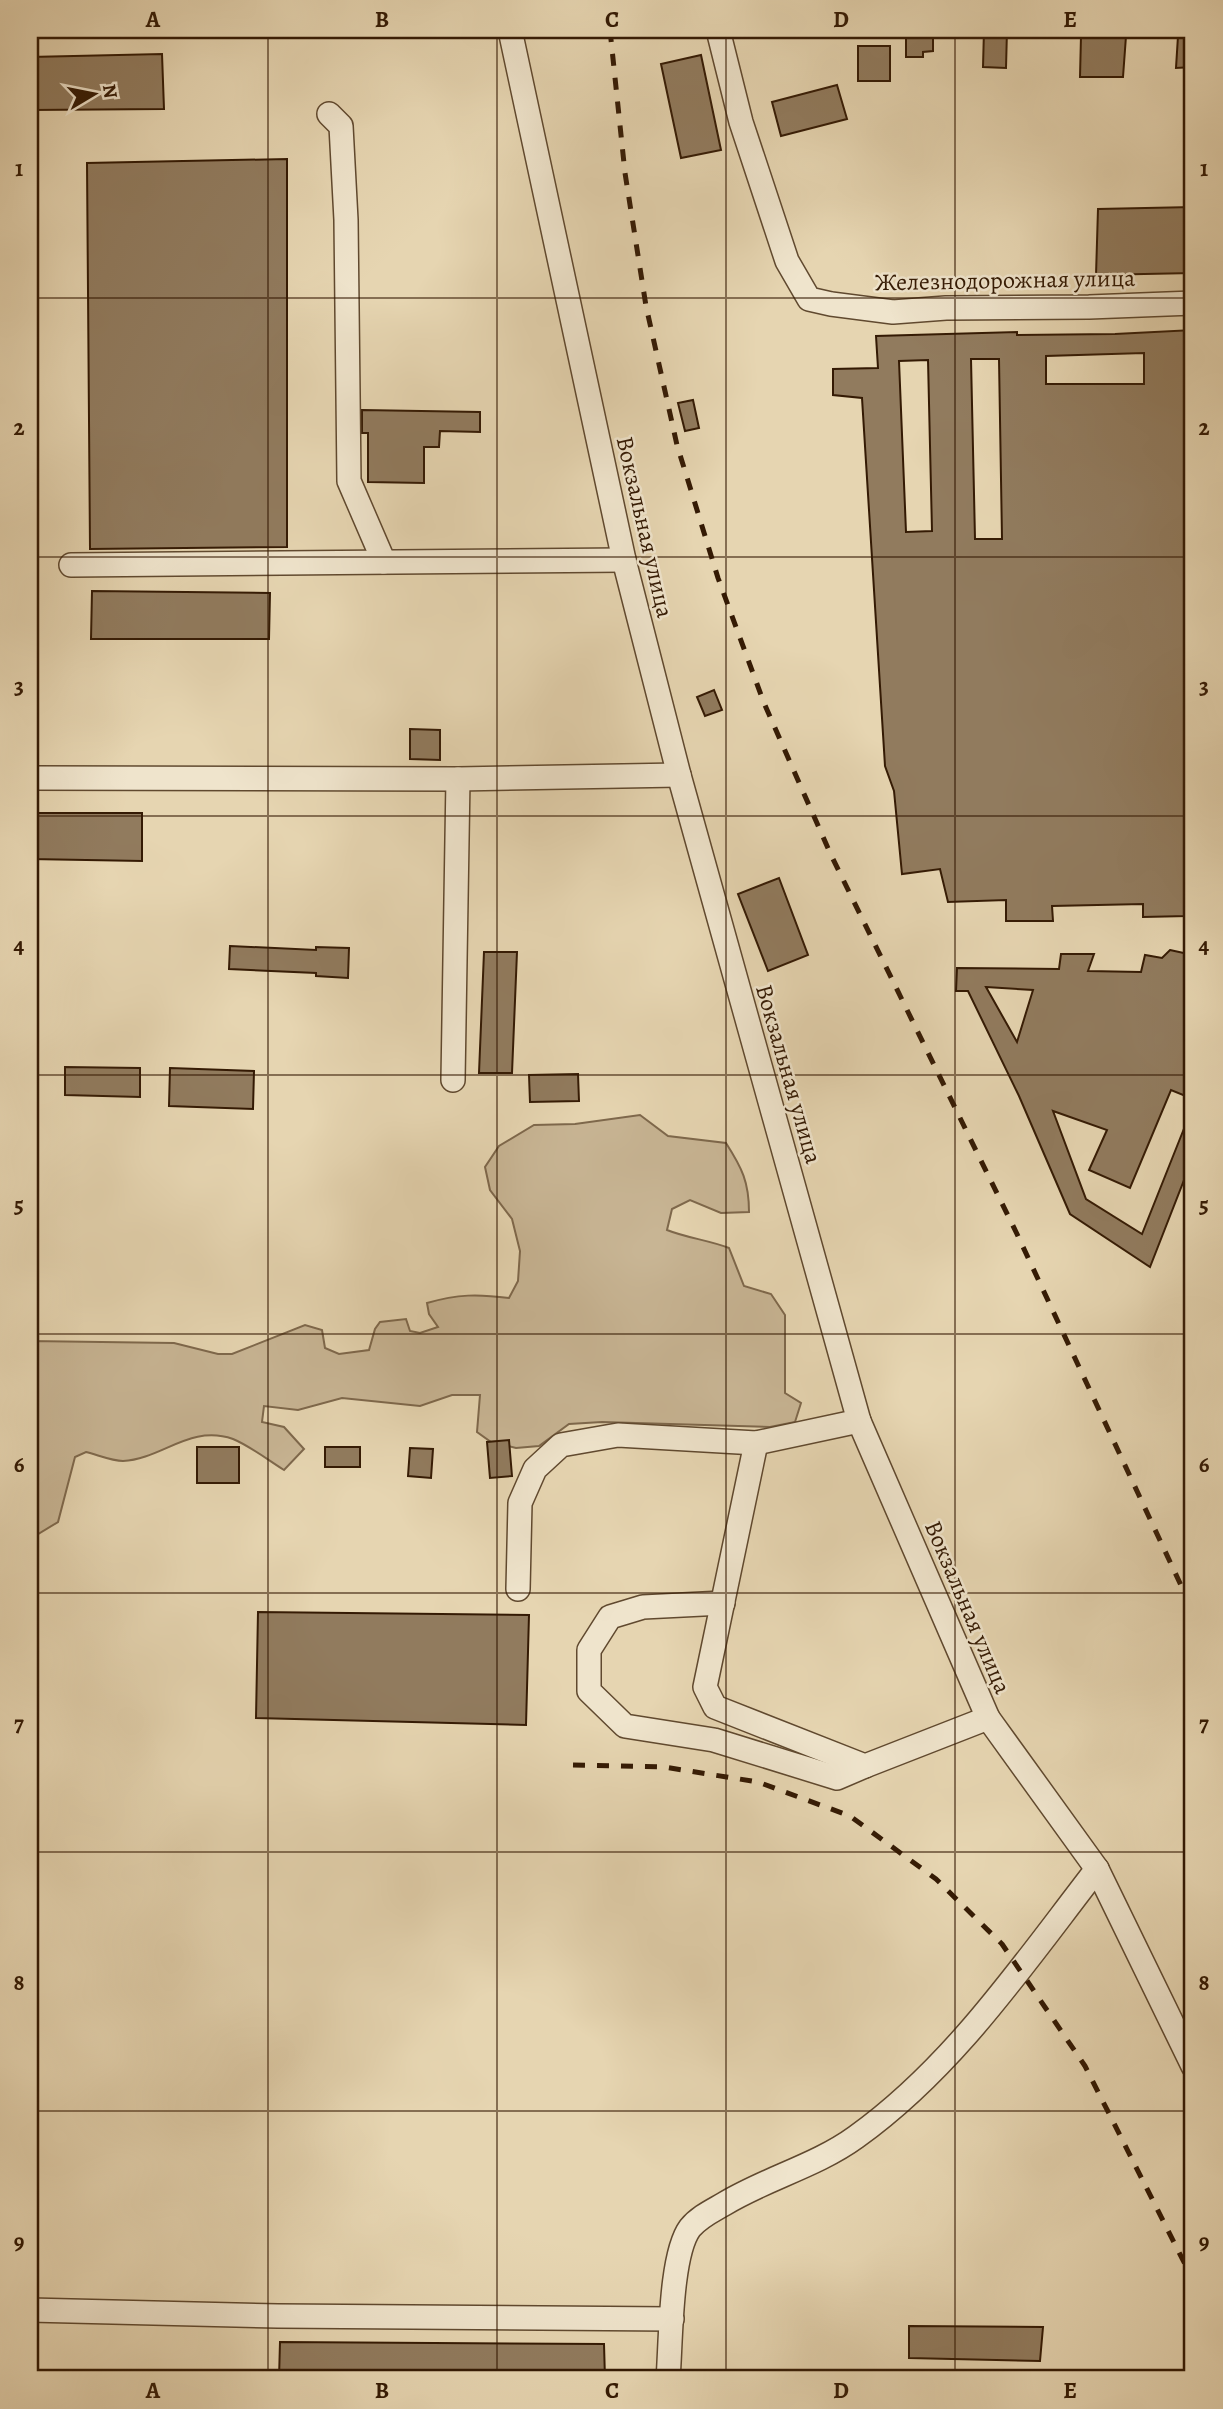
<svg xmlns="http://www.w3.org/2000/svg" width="1223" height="2409" viewBox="0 0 1223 2409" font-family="Alegreya,serif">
<rect width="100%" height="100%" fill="#e6d5b1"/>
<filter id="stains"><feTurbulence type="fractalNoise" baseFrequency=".00286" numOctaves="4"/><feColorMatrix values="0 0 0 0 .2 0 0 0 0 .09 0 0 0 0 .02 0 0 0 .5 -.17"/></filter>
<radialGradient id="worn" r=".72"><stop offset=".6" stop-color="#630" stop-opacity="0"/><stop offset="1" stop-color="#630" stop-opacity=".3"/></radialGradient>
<path fill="#c8b594" stroke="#7e684c" stroke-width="2" d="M640 1115 668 1136 726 1143C742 1168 749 1182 749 1212L721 1213 690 1200 672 1209 667 1230C687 1238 708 1240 729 1248L744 1286 771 1294 785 1315V1393L801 1403 795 1422 770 1427 602 1422 569 1424 539 1446 516 1448 491 1442 477 1432 480 1395H452L420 1406 342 1398 298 1410 264 1406 262 1422 284 1427 304 1449 284 1470C268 1460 250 1446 233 1439 190 1424 162 1459 123 1461 112 1461 98 1455 86 1452L75 1457 58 1522 30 1539V1341L174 1343 218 1354H232L305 1325 322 1330 325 1348 339 1354 369 1350 375 1329 380 1322 406 1319 410 1331 420 1333 438 1327 429 1314 427 1303C458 1294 478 1294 509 1298L518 1281 520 1251 512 1219 490 1190 485 1167 499 1146 534 1125 575 1124Z"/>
<g fill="#917b5e" stroke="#341a04" stroke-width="2" fill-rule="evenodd">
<polygon points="906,30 933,30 933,51 923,52 923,57 906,57"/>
<polygon points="984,30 1007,30 1006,68 983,67"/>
<polygon points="1081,36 1126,36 1123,77 1080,77"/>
<polygon points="1178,36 1193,36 1193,67 1176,68"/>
<rect x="858" y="46" width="32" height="35"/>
<polygon points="162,54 164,109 30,110 30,57"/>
<polygon points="701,55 721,150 681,158 661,64"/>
<polygon points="837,85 847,119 781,136 772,102"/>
<polygon points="287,159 287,547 90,549 87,163"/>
<polygon points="1193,207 1193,273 1096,275 1098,209"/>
<path d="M1193 330V352H1184L1187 916 1143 917V904L1052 906 1053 921H1006V900L948 902 940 869 902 874 894 791 885 766 862 398 833 395V369L878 368 876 336 1017 332V335L1115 334ZM1144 353V384H1046V356ZM971 359H999L1002 539H975ZM928 360 932 531 906 532 899 361Z"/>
<polygon points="693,400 699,428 685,431 678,403"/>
<polygon points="362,410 480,412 480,432 440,431 439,447 424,447 424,483 368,482 368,433 362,433"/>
<polygon points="92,591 270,593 269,639 91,639"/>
<polygon points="714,690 722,710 705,716 697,697"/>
<polygon points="410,729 440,730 440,760 410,759"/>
<polygon points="30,813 142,813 142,861 30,859"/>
<polygon points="779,878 808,955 768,971 738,894"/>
<polygon points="230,946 316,950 316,947 349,948 348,978 316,976 316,973 229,969"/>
<path d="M1170 950 1193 955V1099L1171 1090 1130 1188 1089 1170 1107 1130 1053 1111 1086 1199 1142 1234 1193 1106V1157L1150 1267 1070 1214 1019 1096 968 991H956L957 968 1059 969 1061 954H1094L1088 971 1141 972 1145 955 1162 958ZM986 987 1033 990 1017 1042Z"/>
<polygon points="484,952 517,952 512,1073 479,1073"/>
<polygon points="65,1067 140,1068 140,1097 65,1095"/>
<polygon points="170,1068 254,1071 253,1109 169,1106"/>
<polygon points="578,1074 579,1101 530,1102 529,1075"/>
<polygon points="509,1440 512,1476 490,1478 487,1442"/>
<rect x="197" y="1447" width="42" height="36"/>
<rect x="325" y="1447" width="35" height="20"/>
<polygon points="410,1448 433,1449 431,1478 408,1476"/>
<polygon points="258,1612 529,1615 526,1725 256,1718"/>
<polygon points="909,2326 1043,2327 1040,2361 909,2358"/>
<polygon points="280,2342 604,2344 605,2379 279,2379"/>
</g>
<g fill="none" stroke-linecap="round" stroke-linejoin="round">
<defs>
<g id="minor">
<polyline points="510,30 624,560 679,775 859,1421 988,1718 1097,1869 1193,2066"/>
<polyline points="718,30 741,122 787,261 809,299 831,304 893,312 946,308 1089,307 1193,303"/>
<polyline points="329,114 341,126 346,220 349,481 384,562"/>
<polyline points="71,565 624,560"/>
<polyline points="30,778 458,779 679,775"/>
<polyline points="453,1080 458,779"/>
<polyline points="756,1443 705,1687 715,1707 865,1766 988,1718"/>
<polyline points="518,1589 520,1503 535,1469 561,1445 618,1435 756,1443 859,1421"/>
<polyline points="723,1603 643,1607 610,1617 589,1650 589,1691 625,1726 714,1740 837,1778 865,1766"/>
<polyline points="30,2310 278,2316 672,2319"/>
<path d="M668 2379C671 2343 670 2255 690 2228 699 2217 712 2211 724 2204 767 2178 816 2166 856 2137 954 2067 1024 1963 1097 1869"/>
</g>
</defs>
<use href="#minor" stroke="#60492f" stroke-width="26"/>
<use href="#minor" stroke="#efe4cc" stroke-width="23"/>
<g stroke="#341a04" stroke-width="5" stroke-dasharray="12 12" stroke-linecap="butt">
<polyline points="610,30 625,173 646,306 677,445 718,578 764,703 831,855 1017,1234 1193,1611"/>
<polyline points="573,1765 664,1767 758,1782 850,1816 936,1879 1002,1944 1085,2066 1193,2280"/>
</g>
</g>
<path fill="none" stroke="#341a04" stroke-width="2" stroke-opacity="0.55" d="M268 30V2379M497 30V2379M726 30V2379M955 30V2379M30 298H1193M30 557H1193M30 816H1193M30 1075H1193M30 1334H1193M30 1593H1193M30 1852H1193M30 2111H1193"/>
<g text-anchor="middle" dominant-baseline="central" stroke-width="5" stroke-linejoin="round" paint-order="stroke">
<g font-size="24" fill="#341a04" stroke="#efe4cc">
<text transform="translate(1005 280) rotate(-1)">Железнодорожная улица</text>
<text transform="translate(645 527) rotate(77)">Вокзальная улица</text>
<text transform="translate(789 1074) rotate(74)">Вокзальная улица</text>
<text transform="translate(968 1607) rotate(67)">Вокзальная улица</text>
</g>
</g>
<rect width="1223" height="2409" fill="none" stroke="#e6d5b1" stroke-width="77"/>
<g transform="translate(94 94) rotate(80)" stroke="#efe4cc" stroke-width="5" paint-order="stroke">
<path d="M0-5L12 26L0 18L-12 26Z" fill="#341a04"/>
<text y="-10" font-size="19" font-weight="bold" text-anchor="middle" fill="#341a04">N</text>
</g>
<rect x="38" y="38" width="1146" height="2332" fill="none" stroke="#341a04" stroke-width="2.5"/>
<g font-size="23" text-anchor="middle" font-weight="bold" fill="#341a04">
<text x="153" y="27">A</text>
<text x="382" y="27">B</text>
<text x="612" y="27">C</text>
<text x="841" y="27">D</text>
<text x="1070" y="27">E</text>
<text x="19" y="176">1</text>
<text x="1204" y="176">1</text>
<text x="19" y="435">2</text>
<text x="1204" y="435">2</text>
<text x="19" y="694">3</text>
<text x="1204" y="694">3</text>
<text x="19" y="953">4</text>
<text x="1204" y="953">4</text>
<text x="19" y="1212">5</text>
<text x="1204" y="1212">5</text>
<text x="19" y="1472">6</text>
<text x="1204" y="1472">6</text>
<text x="19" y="1731">7</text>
<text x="1204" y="1731">7</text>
<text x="19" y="1990">8</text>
<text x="1204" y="1990">8</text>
<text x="19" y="2249">9</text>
<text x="1204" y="2249">9</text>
<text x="153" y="2398">A</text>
<text x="382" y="2398">B</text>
<text x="612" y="2398">C</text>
<text x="841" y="2398">D</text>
<text x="1070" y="2398">E</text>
</g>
<rect width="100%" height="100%" filter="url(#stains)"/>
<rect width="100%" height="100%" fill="url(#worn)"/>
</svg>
